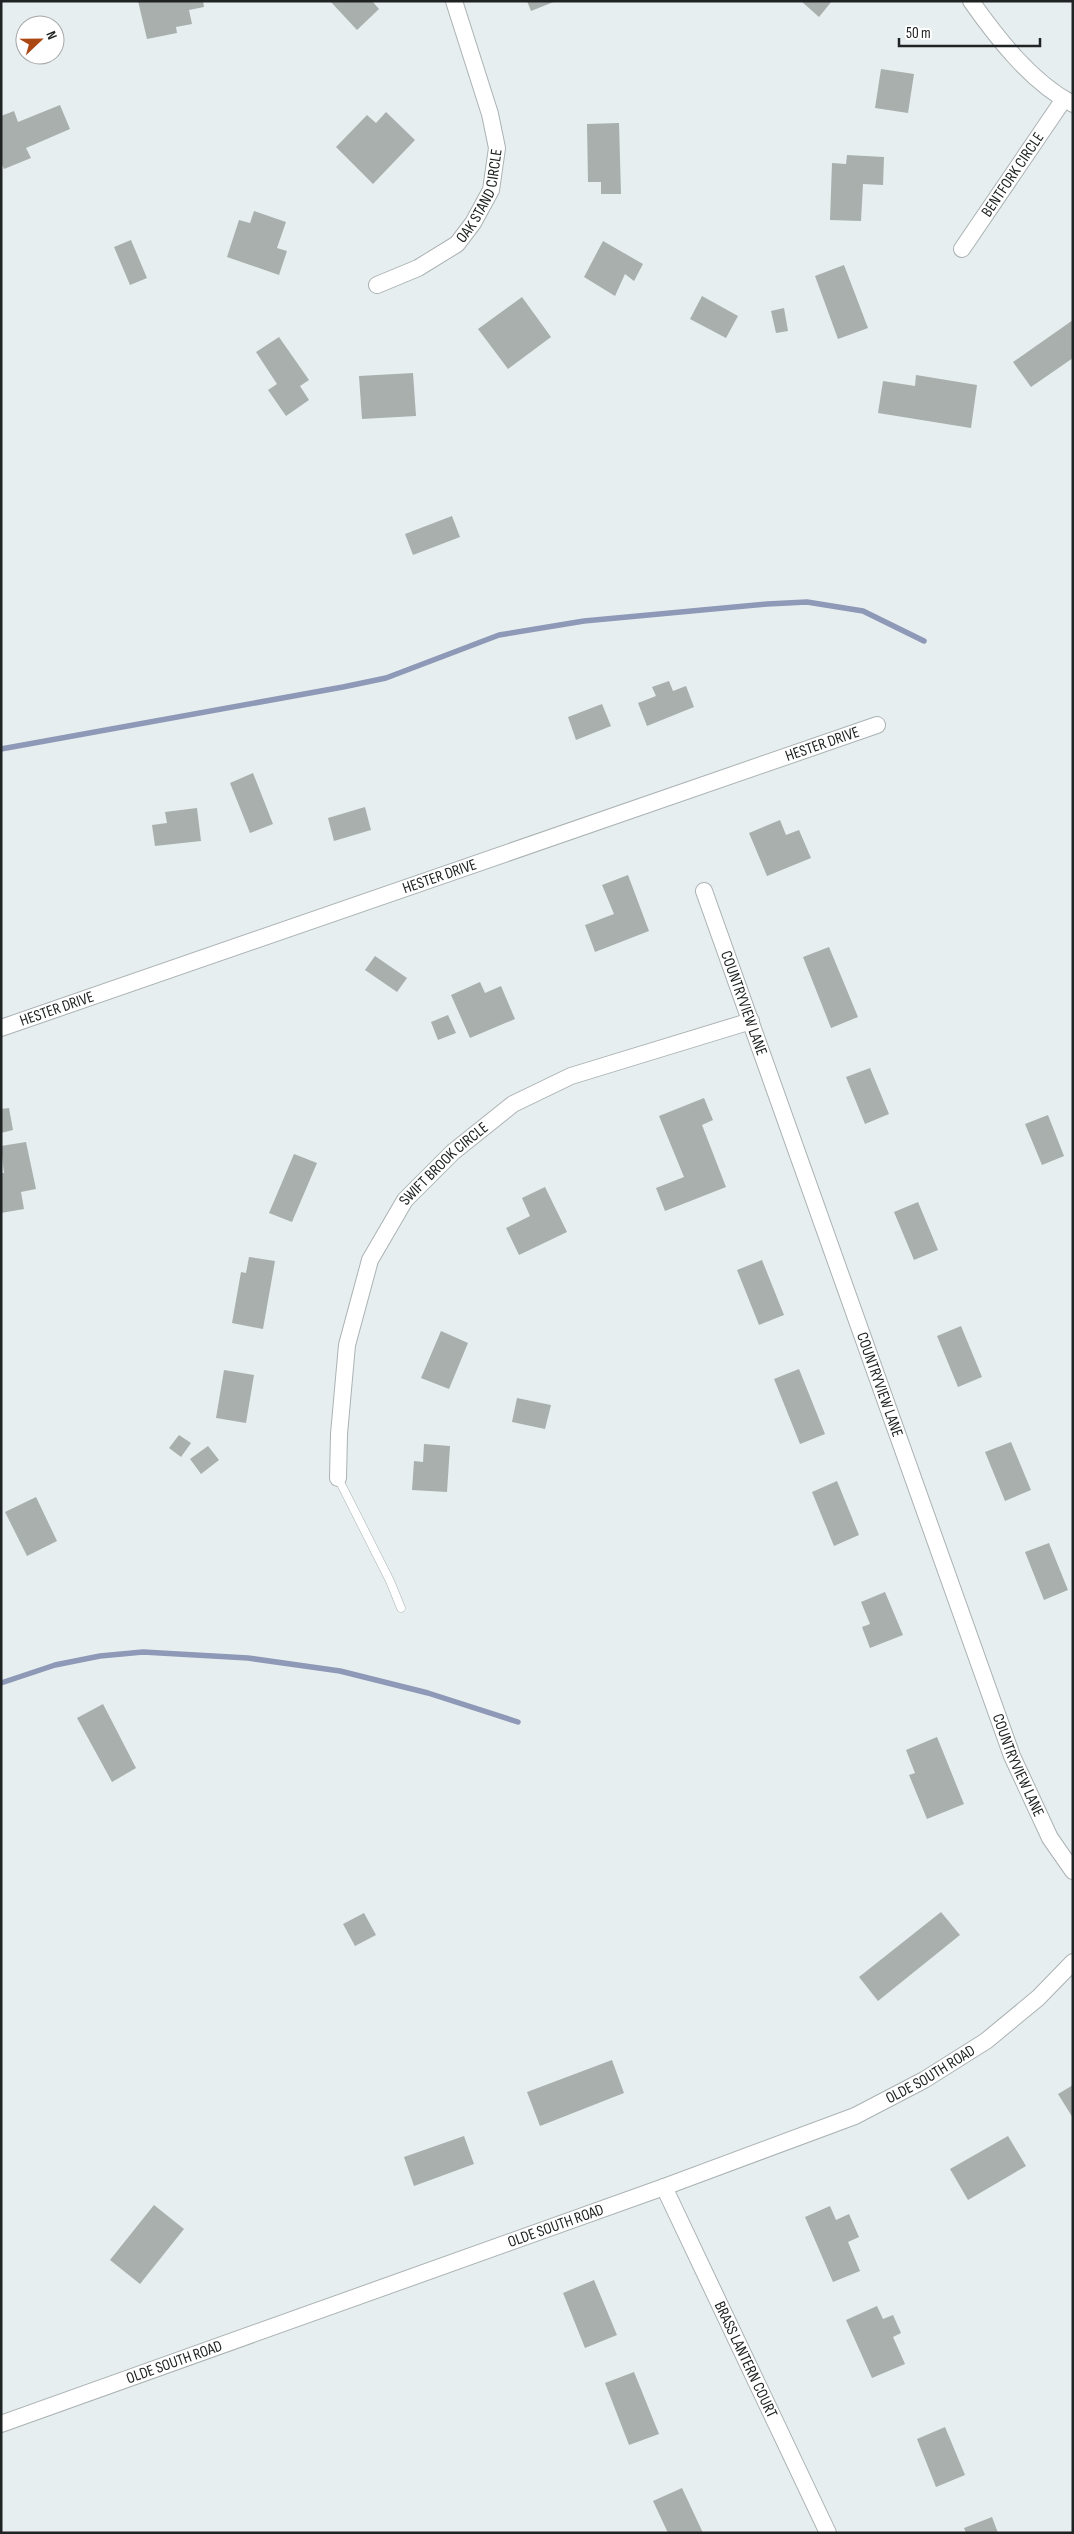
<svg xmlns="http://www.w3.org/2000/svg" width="1074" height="2534" viewBox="0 0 1074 2534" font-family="'Sofia Sans Condensed',sans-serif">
<rect width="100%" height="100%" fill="#e7eeef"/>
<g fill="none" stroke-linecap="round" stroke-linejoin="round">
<g stroke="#8e98b7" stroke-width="5.5">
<polyline points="1,749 343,687 386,678 499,635 584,621 767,604 807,602 863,611 924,641"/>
<polyline points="1,1683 55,1665 100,1656 143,1652 248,1658 340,1671 428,1693 518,1722"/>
</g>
</g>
<g fill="#a8afac">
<polygon points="138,1 203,1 204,7 189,10 192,24 176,27 177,33 147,39"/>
<polygon points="330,1 372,1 379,9 357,30"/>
<polygon points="527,1 556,1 531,11"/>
<polygon points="801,1 832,1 819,17"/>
<polygon points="881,69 914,74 908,113 875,108"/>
<polygon points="60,105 70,129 26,148 31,158 4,169 1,162 1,116 14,111 18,122"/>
<polygon points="386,112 415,140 373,184 336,147 367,115 376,123"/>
<polygon points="619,123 621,194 601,194 601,182 588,182 587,124"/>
<polygon points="847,155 884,157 883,185 863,184 861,221 830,220 832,163 846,164"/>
<polygon points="254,211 286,222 277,248 287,251 279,275 227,257 239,220 250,223"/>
<polygon points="131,240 147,278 130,285 114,247"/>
<polygon points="603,241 643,264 634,281 625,274 615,296 584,277"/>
<polygon points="844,265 868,328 838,339 815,276"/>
<polygon points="702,296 738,316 726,338 690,319"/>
<polygon points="522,297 551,337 508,369 478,329"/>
<polygon points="784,308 788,331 776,333 771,311"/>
<polygon points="1073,320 1073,358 1031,387 1013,362"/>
<polygon points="279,337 309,380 300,386 309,400 286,416 268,390 277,384 256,352"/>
<polygon points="413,373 416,416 362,419 359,376"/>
<polygon points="916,375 977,385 971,428 878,413 883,381 915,386"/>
<polygon points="452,516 460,537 413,555 405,534"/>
<polygon points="669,681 673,691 686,686 694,707 647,726 638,703 656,696 652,687"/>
<polygon points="602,704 611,726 576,740 568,717"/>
<polygon points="253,773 273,824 250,833 230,783"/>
<polygon points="365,807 371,830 334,841 328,818"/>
<polygon points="197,808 201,841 155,846 152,825 167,823 165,812"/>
<polygon points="780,820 786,835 799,830 811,858 767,876 749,833"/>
<polygon points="628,875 649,931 595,952 585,925 614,914 602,885"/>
<polygon points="829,947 858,1017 831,1028 803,957"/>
<polygon points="375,956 407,978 397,992 365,970"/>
<polygon points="480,982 485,993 501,986 515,1019 470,1038 451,995"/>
<polygon points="448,1015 456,1033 438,1040 431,1022"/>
<polygon points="870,1068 889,1114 865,1124 846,1077"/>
<polygon points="704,1098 713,1120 702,1125 726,1187 665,1211 656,1188 684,1177 659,1116"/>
<polygon points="9,1108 13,1130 1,1133 1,1109"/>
<polygon points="1048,1115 1064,1156 1042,1165 1025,1124"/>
<polygon points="26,1142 36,1189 21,1192 24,1209 1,1213 1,1173 4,1173 1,1146"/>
<polygon points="294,1154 317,1163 292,1222 269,1213"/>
<polygon points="545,1187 567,1232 519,1255 506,1228 530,1216 522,1198"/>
<polygon points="918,1202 938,1250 914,1260 894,1212"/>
<polygon points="249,1257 275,1261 263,1329 232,1323 241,1272 246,1273"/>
<polygon points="762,1260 784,1315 759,1325 737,1270"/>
<polygon points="961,1326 982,1377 958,1387 937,1336"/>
<polygon points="441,1331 468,1343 449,1389 421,1378"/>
<polygon points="799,1369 825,1434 800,1444 774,1379"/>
<polygon points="224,1370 254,1375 246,1423 216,1418"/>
<polygon points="517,1398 551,1405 545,1429 512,1422"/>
<polygon points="179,1435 191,1443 181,1457 169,1448"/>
<polygon points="1011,1442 1031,1490 1005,1501 985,1452"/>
<polygon points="424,1444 450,1446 447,1492 412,1490 414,1461 423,1462"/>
<polygon points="208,1446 219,1460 201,1474 190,1459"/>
<polygon points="837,1481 859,1535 834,1546 812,1492"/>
<polygon points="36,1497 57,1541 27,1556 5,1512"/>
<polygon points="1049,1543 1068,1590 1044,1600 1025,1552"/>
<polygon points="885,1592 903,1635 870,1648 862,1627 870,1624 861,1602"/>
<polygon points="103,1704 136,1768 112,1782 77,1718"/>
<polygon points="937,1737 964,1804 927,1819 909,1775 915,1773 906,1750"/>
<polygon points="941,1912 960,1935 878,2001 859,1977"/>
<polygon points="364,1913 376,1935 355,1946 343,1924"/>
<polygon points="612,2060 624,2093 540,2126 527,2092"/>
<polygon points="1073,2085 1073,2118 1058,2094"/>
<polygon points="464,2136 474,2164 414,2186 404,2157"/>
<polygon points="1008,2136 1026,2166 968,2200 950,2169"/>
<polygon points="154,2205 184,2229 140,2284 110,2260"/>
<polygon points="830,2206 836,2220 849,2214 859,2237 848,2242 860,2271 833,2282 805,2217"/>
<polygon points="594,2280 617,2335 585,2348 563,2293"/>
<polygon points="877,2306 883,2319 893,2315 901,2333 893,2337 905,2364 872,2378 846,2320"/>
<polygon points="634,2372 659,2434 629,2445 605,2383"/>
<polygon points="945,2427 965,2475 936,2487 917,2439"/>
<polygon points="682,2488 703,2533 668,2533 653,2501"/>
<polygon points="992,2517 998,2533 966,2533 964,2528"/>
</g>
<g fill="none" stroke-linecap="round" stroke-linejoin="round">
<defs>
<polyline id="service" points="338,1478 390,1581 401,1608"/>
<g id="minor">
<path d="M971 1C997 38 1032 83 1073 104"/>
<path id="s1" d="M962 249 1064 99"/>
<path id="s2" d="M377 285 418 268 457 244 473 223 491 190 497 148 490 114 454 1"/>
<path id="s3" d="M704 891 1012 1756 1050 1838 1073 1871"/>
<path id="s4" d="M1 1028 877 725"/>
<path id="s5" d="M338 1478 339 1434 347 1345 370 1260 405 1200 453 1152 513 1104 571 1076 751 1021"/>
<path id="s6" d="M664 2187 828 2533"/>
<path id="s7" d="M1 2424 664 2187 855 2116 924 2080 986 2041 1038 1998 1073 1962"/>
</g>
</defs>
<use href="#service" stroke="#abb2b3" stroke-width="9"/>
<use href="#minor" stroke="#abb2b3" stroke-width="18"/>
<use href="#service" stroke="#fff" stroke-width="8"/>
<use href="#minor" stroke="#fff" stroke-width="16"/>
</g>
<g text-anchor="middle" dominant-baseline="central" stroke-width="4" stroke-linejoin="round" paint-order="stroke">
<g font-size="16" fill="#202323" stroke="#fff">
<text stroke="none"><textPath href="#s1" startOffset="90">BENTFORK CIRCLE</textPath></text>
<text stroke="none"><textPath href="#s2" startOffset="145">OAK STAND CIRCLE</textPath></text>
<text stroke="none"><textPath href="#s4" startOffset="869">HESTER DRIVE</textPath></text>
<text stroke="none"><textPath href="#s4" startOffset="464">HESTER DRIVE</textPath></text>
<text stroke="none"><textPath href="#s3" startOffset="119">COUNTRYVIEW LANE</textPath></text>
<text stroke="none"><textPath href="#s4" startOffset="59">HESTER DRIVE</textPath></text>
<text stroke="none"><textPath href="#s5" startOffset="344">SWIFT BROOK CIRCLE</textPath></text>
<text stroke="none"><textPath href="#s3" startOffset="524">COUNTRYVIEW LANE</textPath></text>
<text stroke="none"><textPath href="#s3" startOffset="929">COUNTRYVIEW LANE</textPath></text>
<text stroke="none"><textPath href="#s7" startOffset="994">OLDE SOUTH ROAD</textPath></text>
<text stroke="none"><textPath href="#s7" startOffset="589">OLDE SOUTH ROAD</textPath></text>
<text stroke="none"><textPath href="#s6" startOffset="191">BRASS LANTERN COURT</textPath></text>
<text stroke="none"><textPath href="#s7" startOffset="184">OLDE SOUTH ROAD</textPath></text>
</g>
</g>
<rect width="1074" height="2534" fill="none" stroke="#202323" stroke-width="5"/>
<g transform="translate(40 40) rotate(68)"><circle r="24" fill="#ffffff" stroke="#a6a7a7"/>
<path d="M0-4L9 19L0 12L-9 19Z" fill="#ab4713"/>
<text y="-8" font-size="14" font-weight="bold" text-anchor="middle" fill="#202323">N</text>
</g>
<path d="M899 38v8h141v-8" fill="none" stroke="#202323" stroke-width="2.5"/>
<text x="906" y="38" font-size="15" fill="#202323" stroke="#ffffff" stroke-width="4" paint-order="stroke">50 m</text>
</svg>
